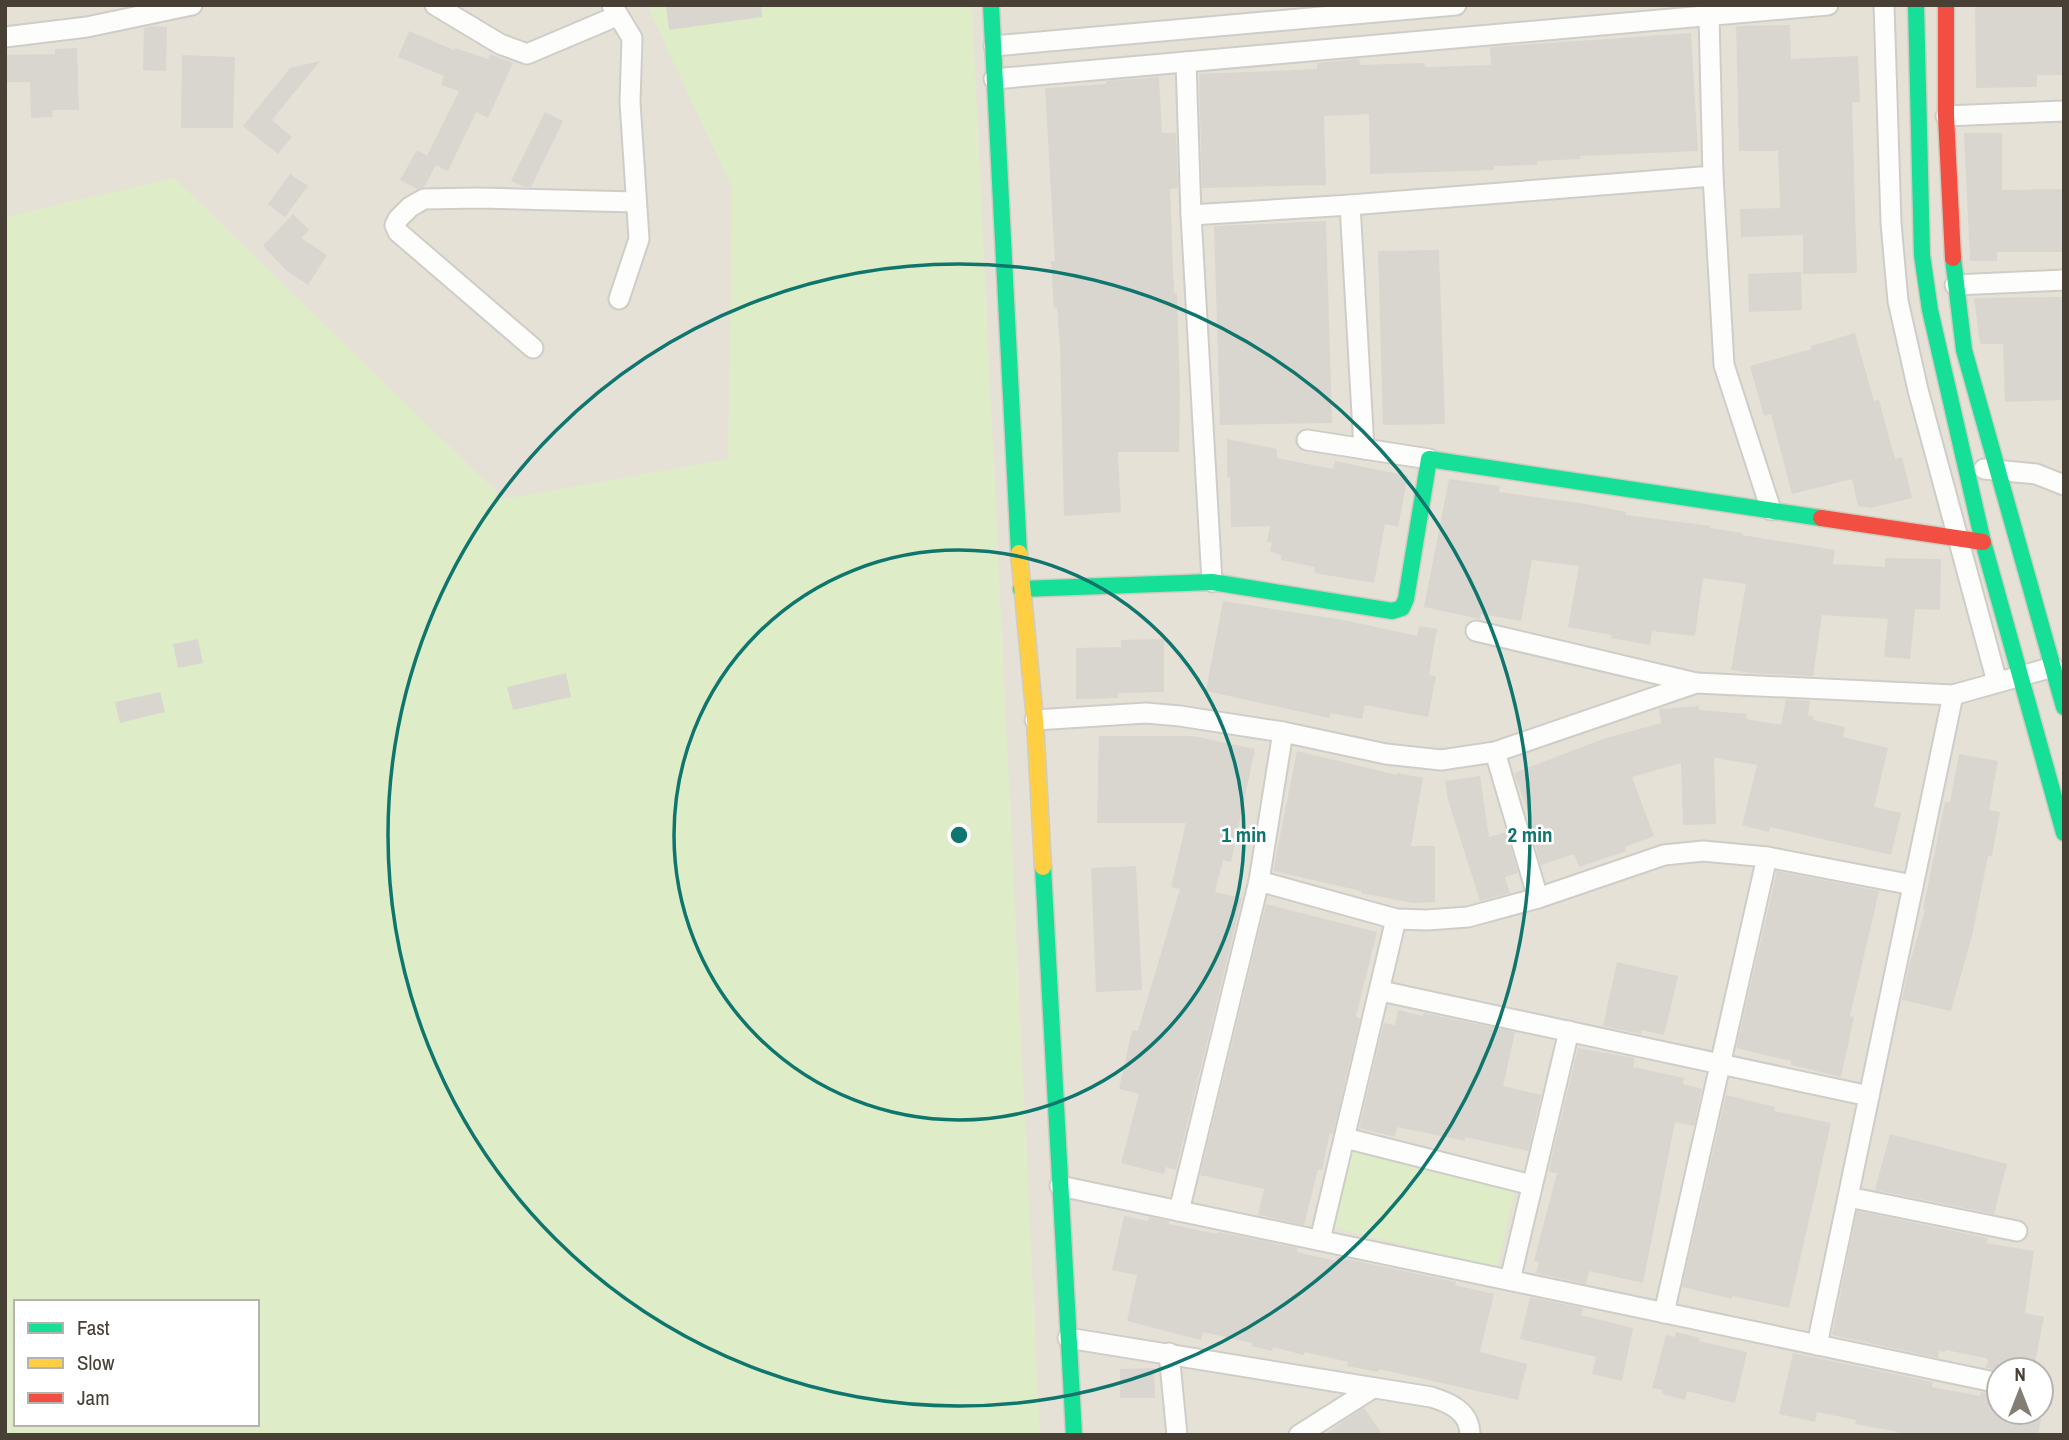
<svg xmlns="http://www.w3.org/2000/svg" width="2069" height="1440" viewBox="0 0 2069 1440" font-family="'Archivo Narrow',sans-serif">
<rect width="100%" height="100%" fill="#f0efea"/>
<path fill="#e5e1d7" fill-rule="evenodd" d="M5 5H2064V1435H5ZM16 1302H257V1424H16ZM1999 1370H2041V1412H1999Z"/>
<g fill="#deedc7" fill-rule="evenodd">
<path d="M647 5H972L1040 1435H5V217L174 178 504 499 728 459 732 188ZM16 1302H257V1424H16Z"/>
<polygon points="1352,1149 1515,1189 1497,1268 1333,1227"/>
</g>
<g fill="#d9d6d0">
<polygon points="666,5 761,5 762,17 669,30"/>
<polygon points="1975,5 2064,5 2064,75 2037,75 2037,87 1976,88"/>
<polygon points="1790,25 1791,59 1858,56 1860,102 1852,102 1857,273 1803,274 1803,235 1741,237 1740,209 1780,208 1778,151 1739,151 1736,26"/>
<polygon points="150,26 167,27 166,71 143,70 144,28"/>
<polygon points="409,31 454,50 455,48 488,59 490,54 513,63 488,118 476,112 448,171 436,165 424,187 417,189 400,180 417,150 427,156 459,91 441,85 444,76 398,57"/>
<polygon points="1691,33 1698,151 1580,156 1580,159 1537,161 1537,165 1494,166 1494,170 1370,174 1369,114 1324,116 1326,185 1202,188 1199,74 1317,69 1317,63 1359,59 1360,65 1424,63 1425,67 1491,65 1490,47"/>
<polygon points="77,48 79,110 52,110 53,117 31,118 30,82 5,82 5,55 55,54 55,49"/>
<polygon points="182,55 235,57 233,128 181,128"/>
<polygon points="320,61 272,120 292,137 278,154 243,126 290,68"/>
<polygon points="1159,77 1162,133 1176,133 1178,188 1170,189 1174,293 1177,293 1180,394 1179,452 1118,452 1121,512 1064,516 1060,347 1057,307 1054,308 1051,261 1055,261 1045,88 1106,84 1106,81"/>
<polygon points="545,112 563,121 531,187 524,187 511,181"/>
<polygon points="1964,133 2002,133 2002,190 2064,189 2064,252 1997,252 1997,261 1970,261"/>
<polygon points="290,174 308,186 285,217 268,204"/>
<polygon points="293,214 309,230 301,238 327,255 308,285 287,271 263,246"/>
<polygon points="1326,221 1332,423 1220,425 1214,226"/>
<polygon points="1439,250 1445,424 1383,425 1378,251"/>
<polygon points="1801,272 1802,310 1749,312 1748,274"/>
<polygon points="2064,297 2064,400 2005,402 2003,344 1980,344 1974,298"/>
<polygon points="1855,333 1874,401 1879,400 1895,459 1902,457 1912,498 1870,508 1858,506 1852,479 1792,494 1771,414 1764,416 1750,366 1812,349 1811,346"/>
<polygon points="1227,439 1277,449 1277,458 1333,469 1335,461 1408,476 1398,527 1385,524 1374,583 1314,573 1315,567 1281,560 1282,556 1270,551 1272,542 1267,542 1270,526 1231,527 1230,477 1227,477"/>
<polygon points="1449,479 1500,486 1499,492 1586,504 1626,512 1626,515 1711,526 1710,528 1742,533 1742,535 1835,550 1833,564 1885,567 1885,558 1941,559 1940,610 1915,609 1910,659 1884,657 1888,619 1822,615 1813,676 1752,673 1731,670 1746,584 1703,578 1695,636 1652,631 1650,645 1611,638 1612,635 1568,627 1579,566 1532,560 1521,621 1481,614 1480,619 1424,607"/>
<polygon points="1223,601 1349,621 1417,636 1419,626 1437,629 1429,675 1436,676 1428,717 1365,705 1362,719 1331,713 1329,718 1206,691"/>
<polygon points="198,639 203,663 178,668 173,644"/>
<polygon points="1164,639 1164,692 1118,693 1118,698 1076,699 1076,648 1121,647 1121,640"/>
<polygon points="566,673 571,697 513,710 507,687"/>
<polygon points="160,692 165,712 120,723 115,702"/>
<polygon points="1786,699 1810,701 1808,715 1814,717 1813,720 1845,727 1843,737 1888,748 1874,807 1901,813 1891,855 1770,827 1769,832 1742,825 1757,765 1714,758 1716,824 1683,825 1681,763 1632,777 1654,836 1625,847 1626,851 1579,867 1574,854 1541,865 1529,824 1532,823 1514,773 1603,739 1661,723 1659,709 1699,706 1699,710 1747,714 1746,719 1781,725"/>
<polygon points="1099,736 1193,736 1255,749 1231,862 1223,860 1215,892 1242,898 1176,1170 1166,1167 1164,1174 1121,1163 1139,1094 1119,1089 1132,1030 1138,1031 1180,889 1171,887 1186,823 1097,823"/>
<polygon points="1297,751 1397,775 1397,773 1423,778 1411,846 1435,846 1435,902 1413,903 1361,893 1361,891 1273,871"/>
<polygon points="1959,754 1998,761 1989,810 2000,812 1992,856 1988,856 1972,936 1951,1011 1902,1000 1909,966 1925,910 1923,909 1945,802 1950,802"/>
<polygon points="1480,776 1489,837 1506,832 1518,873 1505,877 1510,893 1480,901 1448,800 1445,781"/>
<polygon points="1136,866 1142,990 1096,992 1091,868"/>
<polygon points="1777,871 1879,891 1850,1016 1854,1017 1841,1077 1791,1065 1791,1061 1736,1048"/>
<polygon points="1266,904 1377,932 1356,1016 1360,1019 1333,1134 1330,1133 1322,1170 1318,1169 1304,1225 1258,1215 1264,1189 1200,1175"/>
<polygon points="1617,962 1678,976 1664,1035 1642,1030 1641,1034 1603,1026"/>
<polygon points="1398,1010 1423,1016 1424,1013 1515,1032 1503,1086 1541,1095 1528,1151 1465,1137 1465,1141 1397,1127 1395,1137 1359,1128 1384,1023 1395,1025"/>
<polygon points="1578,1048 1635,1058 1633,1067 1684,1078 1683,1084 1702,1089 1694,1126 1675,1122 1643,1283 1589,1271 1586,1284 1536,1273 1539,1262 1534,1261 1557,1173 1549,1172 1552,1156"/>
<polygon points="1726,1095 1775,1107 1774,1111 1831,1123 1789,1308 1732,1296 1732,1299 1682,1287"/>
<polygon points="1890,1134 2007,1164 1994,1214 1875,1190"/>
<polygon points="1857,1211 1988,1238 1986,1243 2034,1251 2025,1313 2044,1317 2034,1368 1999,1362 1999,1370 1986,1368 1988,1360 1985,1358 1946,1350 1945,1352 1939,1351 1938,1358 1832,1335"/>
<polygon points="1124,1216 1148,1221 1149,1217 1169,1221 1169,1224 1217,1234 1218,1232 1298,1248 1297,1252 1336,1261 1337,1257 1456,1282 1455,1285 1494,1294 1480,1352 1527,1364 1518,1400 1379,1369 1378,1372 1347,1366 1348,1362 1305,1352 1304,1355 1273,1347 1272,1351 1251,1346 1252,1343 1203,1332 1201,1340 1127,1321 1137,1275 1112,1270"/>
<polygon points="1530,1297 1583,1308 1581,1315 1633,1328 1622,1381 1592,1374 1596,1357 1520,1339"/>
<polygon points="1676,1332 1700,1338 1699,1341 1747,1352 1735,1403 1687,1391 1685,1400 1662,1394 1663,1390 1652,1388 1666,1335 1675,1337"/>
<polygon points="1793,1353 1933,1382 1932,1387 1980,1396 1981,1392 1999,1395 1999,1412 2042,1412 2038,1435 1897,1435 1898,1432 1855,1424 1856,1420 1817,1412 1815,1422 1779,1414"/>
<polygon points="1154,1368 1155,1398 1120,1398 1120,1369"/>
<polygon points="1364,1408 1383,1435 1325,1435 1344,1421"/>
</g>
<g fill="none" stroke-linecap="round" stroke-linejoin="round">
<defs>
<g id="street">
<polyline points="435,5 500,44 527,54 617,16"/>
<polyline points="612,5 632,38 630,102 639,239 619,299"/>
<polyline points="1884,5 1891,223 1898,301 1918,390 1997,682"/>
<polyline points="1709,16 1713,176 1724,365 1771,510"/>
<polyline points="5,37 87,27 192,5"/>
<polyline points="994,46 1456,5"/>
<polyline points="1186,62 1191,215 1212,582"/>
<polyline points="994,79 1828,5"/>
<polyline points="1946,116 2064,111"/>
<polyline points="1350,205 1364,449"/>
<polyline points="1191,215 1350,205 1713,176"/>
<polyline points="1955,285 2064,280"/>
<polyline points="533,348 398,232 395,225 398,219 410,207 424,199 478,198 635,202"/>
<polyline points="1307,440 1429,459"/>
<polyline points="1984,469 2036,474 2064,485"/>
<polyline points="1476,631 1696,683 1953,695 2053,667"/>
<polyline points="1035,720 1146,713 1180,716 1283,732 1386,754 1441,760 1495,752 1696,683"/>
<polyline points="1495,752 1538,898"/>
<polyline points="1259,881 1396,919 1427,920 1468,917 1538,898 1664,855 1703,851 1767,857 1913,885"/>
<polyline points="1381,991 1869,1096"/>
<polyline points="1345,1138 1532,1185"/>
<polyline points="1060,1186 1999,1383"/>
<polyline points="1848,1197 2017,1231"/>
<polyline points="1179,1211 1259,881 1283,732"/>
<polyline points="1320,1240 1396,919"/>
<polyline points="1510,1280 1569,1031"/>
<polyline points="1664,1313 1767,857"/>
<path d="M1068 1338 1431 1397C1451 1403 1470 1412 1470 1435"/>
<polyline points="1817,1345 1953,695"/>
<polyline points="1169,1353 1177,1435"/>
<polyline points="1299,1435 1373,1388"/>
</g>
<g id="fast">
<polyline points="991,5 1019,553"/>
<polyline points="1916,5 1922,255 1930,310 1983,542 2064,833"/>
<polyline points="1953,258 1964,350 2064,707"/>
<polyline points="1021,589 1212,582 1392,611 1402,608 1406,599 1429,459 1821,518"/>
<polyline points="1043,867 1074,1435"/>
</g>
<polyline id="slow" points="1019,553 1035,720 1043,867"/>
<g id="jam">
<polyline points="1946,5 1946,116 1953,258"/>
<polyline points="1821,518 1983,542"/>
</g>
</defs>
<use href="#street" stroke="#cfcdc7" stroke-width="23"/>
<use href="#fast" stroke="#d0ccc0" stroke-width="19"/>
<use href="#slow" stroke="#d0ccc0" stroke-width="19"/>
<use href="#jam" stroke="#d0ccc0" stroke-width="19"/>
<use href="#street" stroke="#fdfdfc" stroke-width="19"/>
<use href="#fast" stroke="#16e098" stroke-width="16"/>
<use href="#slow" stroke="#ffcf43" stroke-width="16"/>
<use href="#jam" stroke="#f24e42" stroke-width="16"/>
</g>
<g fill="none" stroke="#0f766e" stroke-width="3.5">
<circle cx="959" cy="835" r="285"/>
<circle cx="959" cy="835" r="571"/>
</g>
<circle cx="959" cy="835" r="10" fill="#0f766e" stroke="#fff" stroke-width="3.5"/>
<g font-size="21" text-anchor="middle" font-weight="bold" fill="#0f766e" stroke="#fff" stroke-width="5" stroke-linejoin="round" paint-order="stroke">
<text x="1244" y="842">1 min</text>
<text x="1530" y="842">2 min</text>
</g>
<rect width="2069" height="1440" fill="none" stroke="#484035" stroke-width="14"/>
<rect x="14" y="1300" width="245" height="126" fill="#ffffff" stroke="#b6b3ae" stroke-width="2"/>
<rect x="28" y="1323" width="35" height="10" fill="#16e098" stroke="#b6b3ae" stroke-width="2"/>
<text x="77" y="1335" font-size="21" fill="#484035">Fast</text>
<rect x="28" y="1358" width="35" height="10" fill="#ffcf43" stroke="#b6b3ae" stroke-width="2"/>
<text x="77" y="1370" font-size="21" fill="#484035">Slow</text>
<rect x="28" y="1393" width="35" height="10" fill="#f24e42" stroke="#b6b3ae" stroke-width="2"/>
<text x="77" y="1405" font-size="21" fill="#484035">Jam</text>
<g transform="translate(2020 1391)"><circle r="33" fill="#ffffff" stroke="#b6b3ae" stroke-width="2"/>
<path d="M0-5L12 26L0 18L-12 26Z" fill="#837d74"/>
<text y="-10" font-size="19" font-weight="bold" text-anchor="middle" fill="#484035">N</text>
</g>
</svg>
